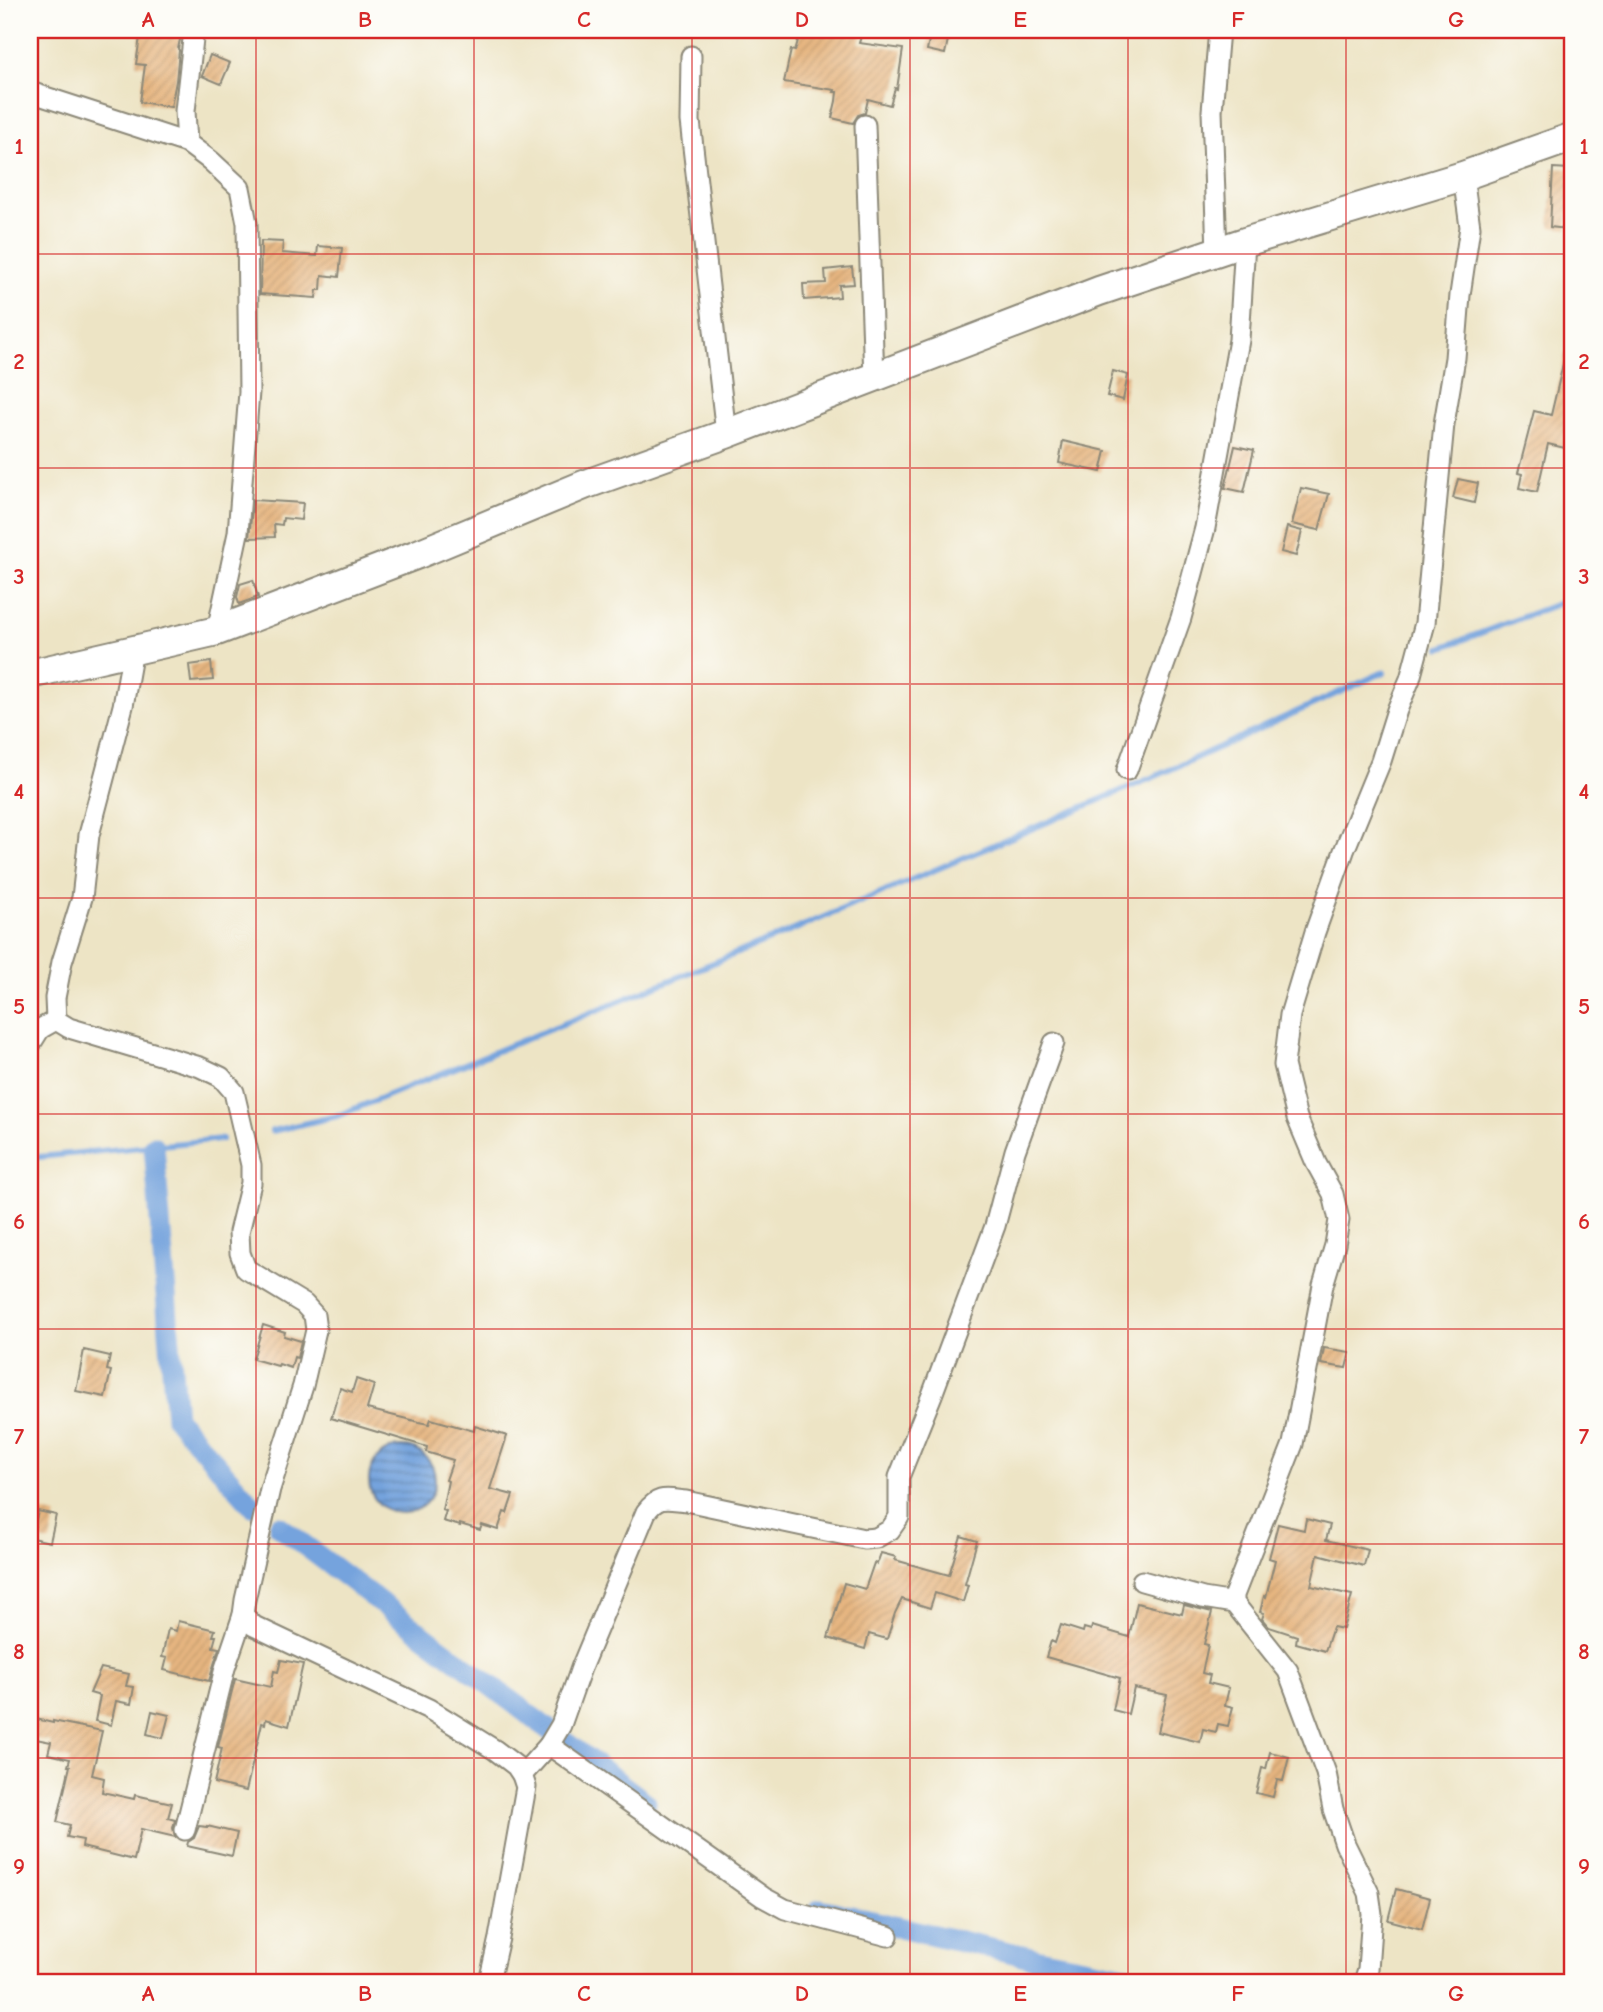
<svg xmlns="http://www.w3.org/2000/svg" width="1603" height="2012" viewBox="0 0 1603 2012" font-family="'Comic Neue',sans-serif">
<defs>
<pattern id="water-rules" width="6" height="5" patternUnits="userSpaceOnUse" patternTransform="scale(1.75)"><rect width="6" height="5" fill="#74a3dd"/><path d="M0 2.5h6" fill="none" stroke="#5f85b3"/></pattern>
<pattern id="building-hatch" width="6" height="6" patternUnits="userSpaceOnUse" patternTransform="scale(1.75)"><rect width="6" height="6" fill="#e6b580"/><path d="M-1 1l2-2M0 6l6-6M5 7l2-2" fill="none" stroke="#c59c6f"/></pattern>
</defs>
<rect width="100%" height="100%" fill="#fdfcf7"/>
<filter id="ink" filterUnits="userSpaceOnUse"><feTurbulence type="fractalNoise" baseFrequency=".0143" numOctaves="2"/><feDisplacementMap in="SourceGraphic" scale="14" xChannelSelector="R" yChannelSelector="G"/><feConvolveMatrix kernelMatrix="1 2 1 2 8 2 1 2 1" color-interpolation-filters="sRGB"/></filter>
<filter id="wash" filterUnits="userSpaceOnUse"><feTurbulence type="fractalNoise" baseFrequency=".00686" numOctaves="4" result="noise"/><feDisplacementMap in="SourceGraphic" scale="28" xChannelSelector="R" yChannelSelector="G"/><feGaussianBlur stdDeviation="1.57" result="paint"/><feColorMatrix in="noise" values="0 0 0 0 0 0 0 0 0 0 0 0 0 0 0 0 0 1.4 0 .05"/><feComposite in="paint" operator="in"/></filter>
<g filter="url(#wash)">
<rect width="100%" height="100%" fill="#ede4c5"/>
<circle fill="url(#water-rules)" stroke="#506784" stroke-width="2" cx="402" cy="1480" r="33"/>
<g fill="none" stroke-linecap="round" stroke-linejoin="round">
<g stroke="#74a3dd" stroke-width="6">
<polyline points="1441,648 1573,598"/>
<polyline points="272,1131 337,1116 784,934 1156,776 1384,672"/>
<polyline points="39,1157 222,1139"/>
</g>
<g stroke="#74a3dd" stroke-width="21">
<polyline points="154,1146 176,1418 253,1506"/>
<polyline points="279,1526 646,1803"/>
<polyline points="820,1909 1048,1961 1157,1982"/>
</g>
</g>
<g id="blocks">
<g fill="url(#building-hatch)">
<polygon points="141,30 182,30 178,49 179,50 176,81 171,107 140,102 145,65 136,64"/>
<polygon points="801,30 863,30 859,43 903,49 897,89 895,88 890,105 868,99 865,113 858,115 853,123 832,118 836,101 837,92 834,92 835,90 784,82 791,50 795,51"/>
<polygon points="931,30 950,30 945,54 927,50"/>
<polygon points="210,55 230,63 221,84 202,76"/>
<polygon points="1553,168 1570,169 1570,181 1573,181 1567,229 1550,227"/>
<polygon points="261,241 283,242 282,253 317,256 318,246 342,248 339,277 322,275 321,290 317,290 316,298 260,294"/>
<polygon points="852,267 854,284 839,285 840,297 804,300 803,284 826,283 825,270"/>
<polygon points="1567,347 1573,348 1573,450 1548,444 1537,492 1519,488 1522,474 1518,473 1534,411 1551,415"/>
<polygon points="1113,371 1128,375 1123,400 1107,396"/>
<polygon points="1063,441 1106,451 1101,472 1059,463"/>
<polygon points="1235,446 1254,450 1244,492 1225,488"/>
<polygon points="1458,479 1478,483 1474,503 1453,498"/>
<polygon points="1301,488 1329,494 1319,530 1292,524"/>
<polygon points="253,500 303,503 301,520 283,518 282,525 274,524 275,537 249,538"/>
<polygon points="1287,527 1302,531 1296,556 1281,552"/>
<polygon points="253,580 258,597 239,604 237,597 240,584"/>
<polygon points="211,662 213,680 191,682 189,665"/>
<polygon points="263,1325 285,1332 284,1336 301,1341 297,1358 294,1357 291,1368 279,1364 278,1366 253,1359"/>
<polygon points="1324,1348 1350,1352 1346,1368 1321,1364"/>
<polygon points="84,1350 110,1356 107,1370 111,1371 105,1397 76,1391"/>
<polygon points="356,1379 374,1385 367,1409 419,1422 429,1424 431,1419 474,1431 475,1426 507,1436 490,1489 513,1495 507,1513 504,1512 498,1530 482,1525 480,1530 460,1524 460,1526 443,1521 446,1511 442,1510 448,1481 446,1480 453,1460 426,1452 427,1447 331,1418 340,1388 352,1392"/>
<polygon points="38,1511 56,1515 50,1542 32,1538"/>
<polygon points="1306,1519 1330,1525 1326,1540 1368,1550 1364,1566 1318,1554 1311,1586 1352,1595 1343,1629 1333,1627 1325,1651 1296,1643 1297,1636 1269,1627 1262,1619 1264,1613 1260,1612 1264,1596 1266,1597 1275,1560 1269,1558 1278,1524 1304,1530"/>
<polygon points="961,1536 977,1541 965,1584 968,1585 963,1602 935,1593 930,1608 902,1599 895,1613 887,1639 869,1634 865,1649 828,1638 844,1583 865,1589 874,1563 877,1564 881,1553 896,1557 895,1560 949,1575"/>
<polygon points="1137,1603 1182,1614 1184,1605 1212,1612 1204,1644 1208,1645 1202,1673 1210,1675 1208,1683 1229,1688 1225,1705 1233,1707 1228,1726 1218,1724 1216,1732 1203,1729 1200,1742 1158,1732 1167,1695 1134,1688 1128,1714 1113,1710 1120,1678 1046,1657 1051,1641 1055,1643 1061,1625 1083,1632 1084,1628 1091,1630 1092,1626 1129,1637"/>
<polygon points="178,1621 215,1630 213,1636 216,1636 213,1647 219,1648 209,1681 164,1670 167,1658 162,1657 168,1629 176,1631"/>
<polygon points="281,1660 303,1664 289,1726 266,1719 265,1724 262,1723 246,1791 214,1783 222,1748 218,1747 235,1679 271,1687 274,1671 278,1672"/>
<polygon points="101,1668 129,1674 126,1686 134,1687 131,1704 116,1701 111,1725 95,1721 100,1696 90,1693"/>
<polygon points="152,1711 169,1715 163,1738 147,1734"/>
<polygon points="36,1719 53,1723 53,1721 102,1731 92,1775 104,1778 102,1792 134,1799 135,1795 172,1803 168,1818 175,1820 173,1828 175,1837 141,1829 134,1860 82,1847 83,1840 67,1837 70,1825 57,1822 70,1766 68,1766 70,1759 48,1754 51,1742 31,1738"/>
<polygon points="1270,1752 1289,1757 1283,1781 1277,1780 1273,1797 1256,1793 1262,1768 1266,1769"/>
<polygon points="199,1826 207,1827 207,1826 237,1833 232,1856 187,1846 188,1842 194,1838"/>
<polygon points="1396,1889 1430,1898 1422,1929 1388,1920"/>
</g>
</g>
</g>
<g filter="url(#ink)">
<use href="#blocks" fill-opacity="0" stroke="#8c8878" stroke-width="2"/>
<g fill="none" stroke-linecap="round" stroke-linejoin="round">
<defs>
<g id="street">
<polyline points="194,30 185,111 187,143 211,161 240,188 247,223 249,392 238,533 217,631"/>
<polyline points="691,56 690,121 726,434"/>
<polyline points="30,92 187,143"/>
<polyline points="865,125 874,378"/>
<polyline points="1217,252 1212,111 1219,30"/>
<polyline points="133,650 123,706 89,835 82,898 62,962 55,998 56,1020 69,1028 200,1067 221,1077 234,1092 251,1165 251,1183 239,1232 240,1253 246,1269 304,1304 314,1315 316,1330 303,1386 270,1489 245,1600 243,1615 254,1626 429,1709 495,1750 516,1766 522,1775 526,1787 499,1938 489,1982"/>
<polyline points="1127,770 1181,618 1205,528 1239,340 1245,242"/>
<polyline points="30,1045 40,1029 56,1020"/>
<polyline points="1142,1581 1203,1598 1234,1603"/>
<polyline points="549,1745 763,1897 785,1909 888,1936"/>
<path d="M522 1775 549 1745 561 1725 581 1668 646 1512C659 1495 666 1499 686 1501L864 1539 876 1538 890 1530 899 1517V1477L932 1395 995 1226 1015 1151 1054 1043"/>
<polyline points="185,1830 225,1668 243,1615"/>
<polyline points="1364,1982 1368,1969 1372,1914 1369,1893 1345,1844 1333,1809 1326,1773 1288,1671 1234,1603 1234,1595 1293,1444 1323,1285 1335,1245 1339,1220 1333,1194 1316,1163 1297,1118 1284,1065 1290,1015 1315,932 1344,851 1381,761 1397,710 1410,679 1425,623 1444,424 1455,358 1460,295 1470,227 1463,176"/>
</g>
<polyline id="secondary" points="30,674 217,631 418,554 584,485 726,434 1099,291 1245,242 1463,176 1573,137"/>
</defs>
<use href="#street" stroke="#8c8878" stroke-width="23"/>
<use href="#secondary" stroke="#8c8878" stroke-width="32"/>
<use href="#street" stroke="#fff" stroke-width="19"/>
<use href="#secondary" stroke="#fff" stroke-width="28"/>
</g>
</g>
<path fill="none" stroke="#d62828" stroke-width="2" stroke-opacity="0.55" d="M256 30V1982M474 30V1982M692 30V1982M910 30V1982M1128 30V1982M1346 30V1982M30 254H1573M30 468H1573M30 684H1573M30 898H1573M30 1114H1573M30 1329H1573M30 1544H1573M30 1758H1573"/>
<rect width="1603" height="2012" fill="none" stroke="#fdfcf7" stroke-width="77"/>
<rect x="38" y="38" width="1526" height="1936" fill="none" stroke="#d62828" stroke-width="2.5"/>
<g font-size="23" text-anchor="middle" font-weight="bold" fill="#d62828">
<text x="148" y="27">A</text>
<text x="365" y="27">B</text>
<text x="584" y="27">C</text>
<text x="802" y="27">D</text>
<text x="1020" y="27">E</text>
<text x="1238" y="27">F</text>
<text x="1456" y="27">G</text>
<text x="19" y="154">1</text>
<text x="1584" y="154">1</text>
<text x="19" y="369">2</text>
<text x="1584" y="369">2</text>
<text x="19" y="584">3</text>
<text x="1584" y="584">3</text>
<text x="19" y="799">4</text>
<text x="1584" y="799">4</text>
<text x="19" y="1014">5</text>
<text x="1584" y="1014">5</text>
<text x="19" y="1229">6</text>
<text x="1584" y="1229">6</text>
<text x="19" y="1444">7</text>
<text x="1584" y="1444">7</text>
<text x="19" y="1659">8</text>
<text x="1584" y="1659">8</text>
<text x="19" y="1874">9</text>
<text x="1584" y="1874">9</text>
<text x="148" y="2001">A</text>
<text x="365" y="2001">B</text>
<text x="584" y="2001">C</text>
<text x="802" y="2001">D</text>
<text x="1020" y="2001">E</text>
<text x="1238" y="2001">F</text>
<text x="1456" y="2001">G</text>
</g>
</svg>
